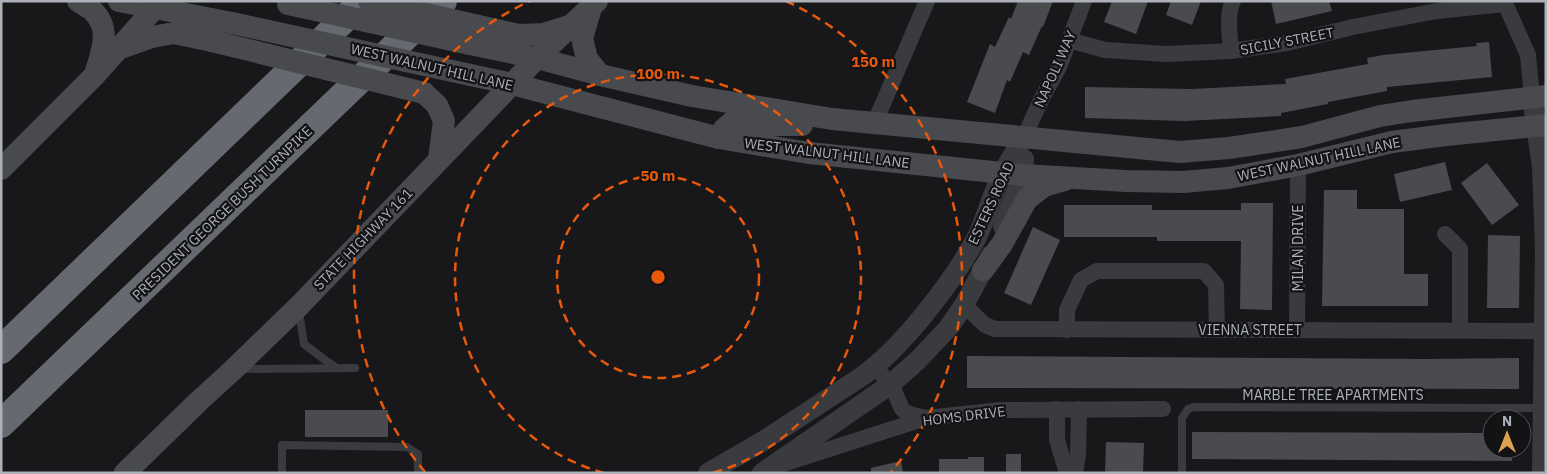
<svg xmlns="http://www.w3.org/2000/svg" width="1547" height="474" viewBox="0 0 1547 474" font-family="'IBM Plex Sans',sans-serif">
<rect width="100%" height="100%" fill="#18181a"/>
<g fill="#4a4b4f">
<polygon points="1018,1 1053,1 1043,27 1042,26 1029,55 1023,52 1010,82 1007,80 995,113 967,102 990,44 995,47 1009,17 1011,19"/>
<polygon points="1112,1 1148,1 1136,34 1104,22"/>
<polygon points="1171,1 1201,1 1192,25 1166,15"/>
<polygon points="1271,1 1329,1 1332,11 1276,24"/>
<polygon points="1489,42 1492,77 1387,87 1387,91 1328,102 1328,104 1281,113 1281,116 1185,121 1085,118 1085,87 1192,89 1286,84 1285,79 1368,64 1367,58 1383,55 1477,46 1476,43"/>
<polygon points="1445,162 1452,190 1400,202 1394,174"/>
<polygon points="1487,163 1519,205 1492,225 1461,183"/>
<polygon points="1324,190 1357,190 1357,209 1404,209 1404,274 1428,274 1428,306 1322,306"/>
<polygon points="1241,203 1273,203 1272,310 1240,309 1241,241 1157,241 1157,237 1064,237 1064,205 1152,205 1152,210 1241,210"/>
<polygon points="1033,227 1060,240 1031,305 1004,293"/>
<polygon points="1488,235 1520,236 1519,308 1487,308"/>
<polygon points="967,356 1425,359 1519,358 1519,389 967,388"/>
<rect x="305" y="410" width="83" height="27"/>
<polygon points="1192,432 1492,433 1492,449 1512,449 1512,461 1192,459"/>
<polygon points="1106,442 1144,443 1143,473 1105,473"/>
<rect x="1006" y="454" width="15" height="19"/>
<polygon points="968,457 984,457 984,473 939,473 939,459 968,459"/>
<polygon points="901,461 903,473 871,473 871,468"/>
</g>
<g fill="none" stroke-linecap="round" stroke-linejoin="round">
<g stroke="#3a3b3e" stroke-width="8">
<polyline points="299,312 304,344 325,360 337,368"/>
<polyline points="241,369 355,368"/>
<polyline points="282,473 282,445 407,447 418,454 418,473"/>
<polyline points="1182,473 1182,418 1188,409 1194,407 1543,408"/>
</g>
<g stroke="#3a3b3e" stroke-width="16">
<polyline points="1504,1 1528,55 1532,97"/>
<polyline points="1069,40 1105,50 1167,54 1231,51 1287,43 1353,27 1437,11 1504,4"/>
<path d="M1231 51C1230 36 1226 16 1233 1"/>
<polyline points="875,122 927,1"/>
<polyline points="1024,137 1042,98 1059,67 1084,1"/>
<polyline points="1445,234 1460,249 1460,330"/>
<polyline points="964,305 985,325 995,329 1546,331"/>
<polyline points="1067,330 1067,310 1081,280 1097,271 1204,271 1216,285 1217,330"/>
<polyline points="1297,330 1298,165"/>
<path d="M874 367C880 373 887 379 891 385 905 409 894 412 926 418"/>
<polyline points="1057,409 1057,440 1067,473"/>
<polyline points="783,464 926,418 1001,410 1163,409"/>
<polyline points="1075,473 1078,455 1079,409"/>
</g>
<g stroke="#3a3b3e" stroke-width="20">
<polyline points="1532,97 1542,167 1545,249 1542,473"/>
<polyline points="1003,226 1023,175 1024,159"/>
<path d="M708 473 763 441 861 377C902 348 953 282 977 237 987 216 992 193 1003 173 1009 160 1017 149 1024 137"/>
<polyline points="762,473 891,384 918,360 949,327 964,305 991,255"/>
</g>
<g stroke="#484a4e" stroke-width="22">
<path d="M78 1C82 4 88 7 92 10 111 28 103 49 96 71"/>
<polyline points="119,1 232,23"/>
<polyline points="591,8 582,38 587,59 600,75"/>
<polyline points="492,29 519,35 544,34 569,26"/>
<polyline points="470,44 537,58 600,75 692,96 832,119 1180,152 1229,148 1302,137 1380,116 1412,111 1546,96"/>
<polyline points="121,48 152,37 174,33 212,41"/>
<polyline points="406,61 512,84 719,138 809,153 1023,175 1126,181 1183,182 1228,178 1298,165 1392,142 1446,135 1546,125"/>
<polyline points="424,93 437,105 444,121 439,159"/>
<polyline points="719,138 724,129 732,122 768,125 802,125"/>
<polyline points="1,169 95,75 161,1"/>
<polyline points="983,270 1002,244 1027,199 1044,186 1065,180"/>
<polyline points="125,473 199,401 234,369 299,306 537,58 597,1"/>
</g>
<g stroke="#66696f" stroke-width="28">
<polyline points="1,350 363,1"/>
<polyline points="1,424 351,88 443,1"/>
</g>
<g stroke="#484a4e" stroke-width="22">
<polyline points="369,1 492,29"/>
<polyline points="288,4 470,44"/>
<polyline points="232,23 406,61"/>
<polyline points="212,41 424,93"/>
</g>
</g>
<g fill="none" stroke="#e8590c" stroke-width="2.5" stroke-dasharray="9 6">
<circle cx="658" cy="277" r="101"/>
<path d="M604 473A203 203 0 1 1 712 473"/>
<path d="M425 472A304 304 0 0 1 530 1M786 1A304 304 0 0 1 891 472"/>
</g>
<g text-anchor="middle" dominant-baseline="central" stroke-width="4.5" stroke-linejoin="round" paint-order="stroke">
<g font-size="14" fill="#acb0b8" stroke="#131315">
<text transform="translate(1287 41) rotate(-11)">SICILY STREET</text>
<text transform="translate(432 67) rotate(13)">WEST WALNUT HILL LANE</text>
<text transform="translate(1055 69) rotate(-66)">NAPOLI WAY</text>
<text transform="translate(827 153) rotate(7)">WEST WALNUT HILL LANE</text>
<text transform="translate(1319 159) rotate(-12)">WEST WALNUT HILL LANE</text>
<text transform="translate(991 203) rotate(-65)">ESTERS ROAD</text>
<text transform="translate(222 213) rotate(-44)">PRESIDENT GEORGE BUSH TURNPIKE</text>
<text transform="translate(363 239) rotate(-46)">STATE HIGHWAY 161</text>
<text transform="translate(1298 248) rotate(-90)">MILAN DRIVE</text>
<text x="1250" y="330">VIENNA STREET</text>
<text x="1333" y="395">MARBLE TREE APARTMENTS</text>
<text transform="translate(964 416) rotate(-7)">HOMS DRIVE</text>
</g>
</g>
<circle cx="658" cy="277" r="8" fill="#e8590c" stroke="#131315" stroke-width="2.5"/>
<g font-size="15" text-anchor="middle" font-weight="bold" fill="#e8590c" stroke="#131315" stroke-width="4.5" stroke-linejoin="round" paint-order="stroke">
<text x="873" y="67">150 m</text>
<text x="658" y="79">100 m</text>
<text x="658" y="181">50 m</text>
</g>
<rect width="1547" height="474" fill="none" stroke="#acb0b8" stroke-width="5"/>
<g transform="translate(1507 434)"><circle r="24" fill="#131315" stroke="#505256"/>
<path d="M0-4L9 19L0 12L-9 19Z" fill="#dca14e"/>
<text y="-8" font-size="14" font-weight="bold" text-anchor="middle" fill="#acb0b8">N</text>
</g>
</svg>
